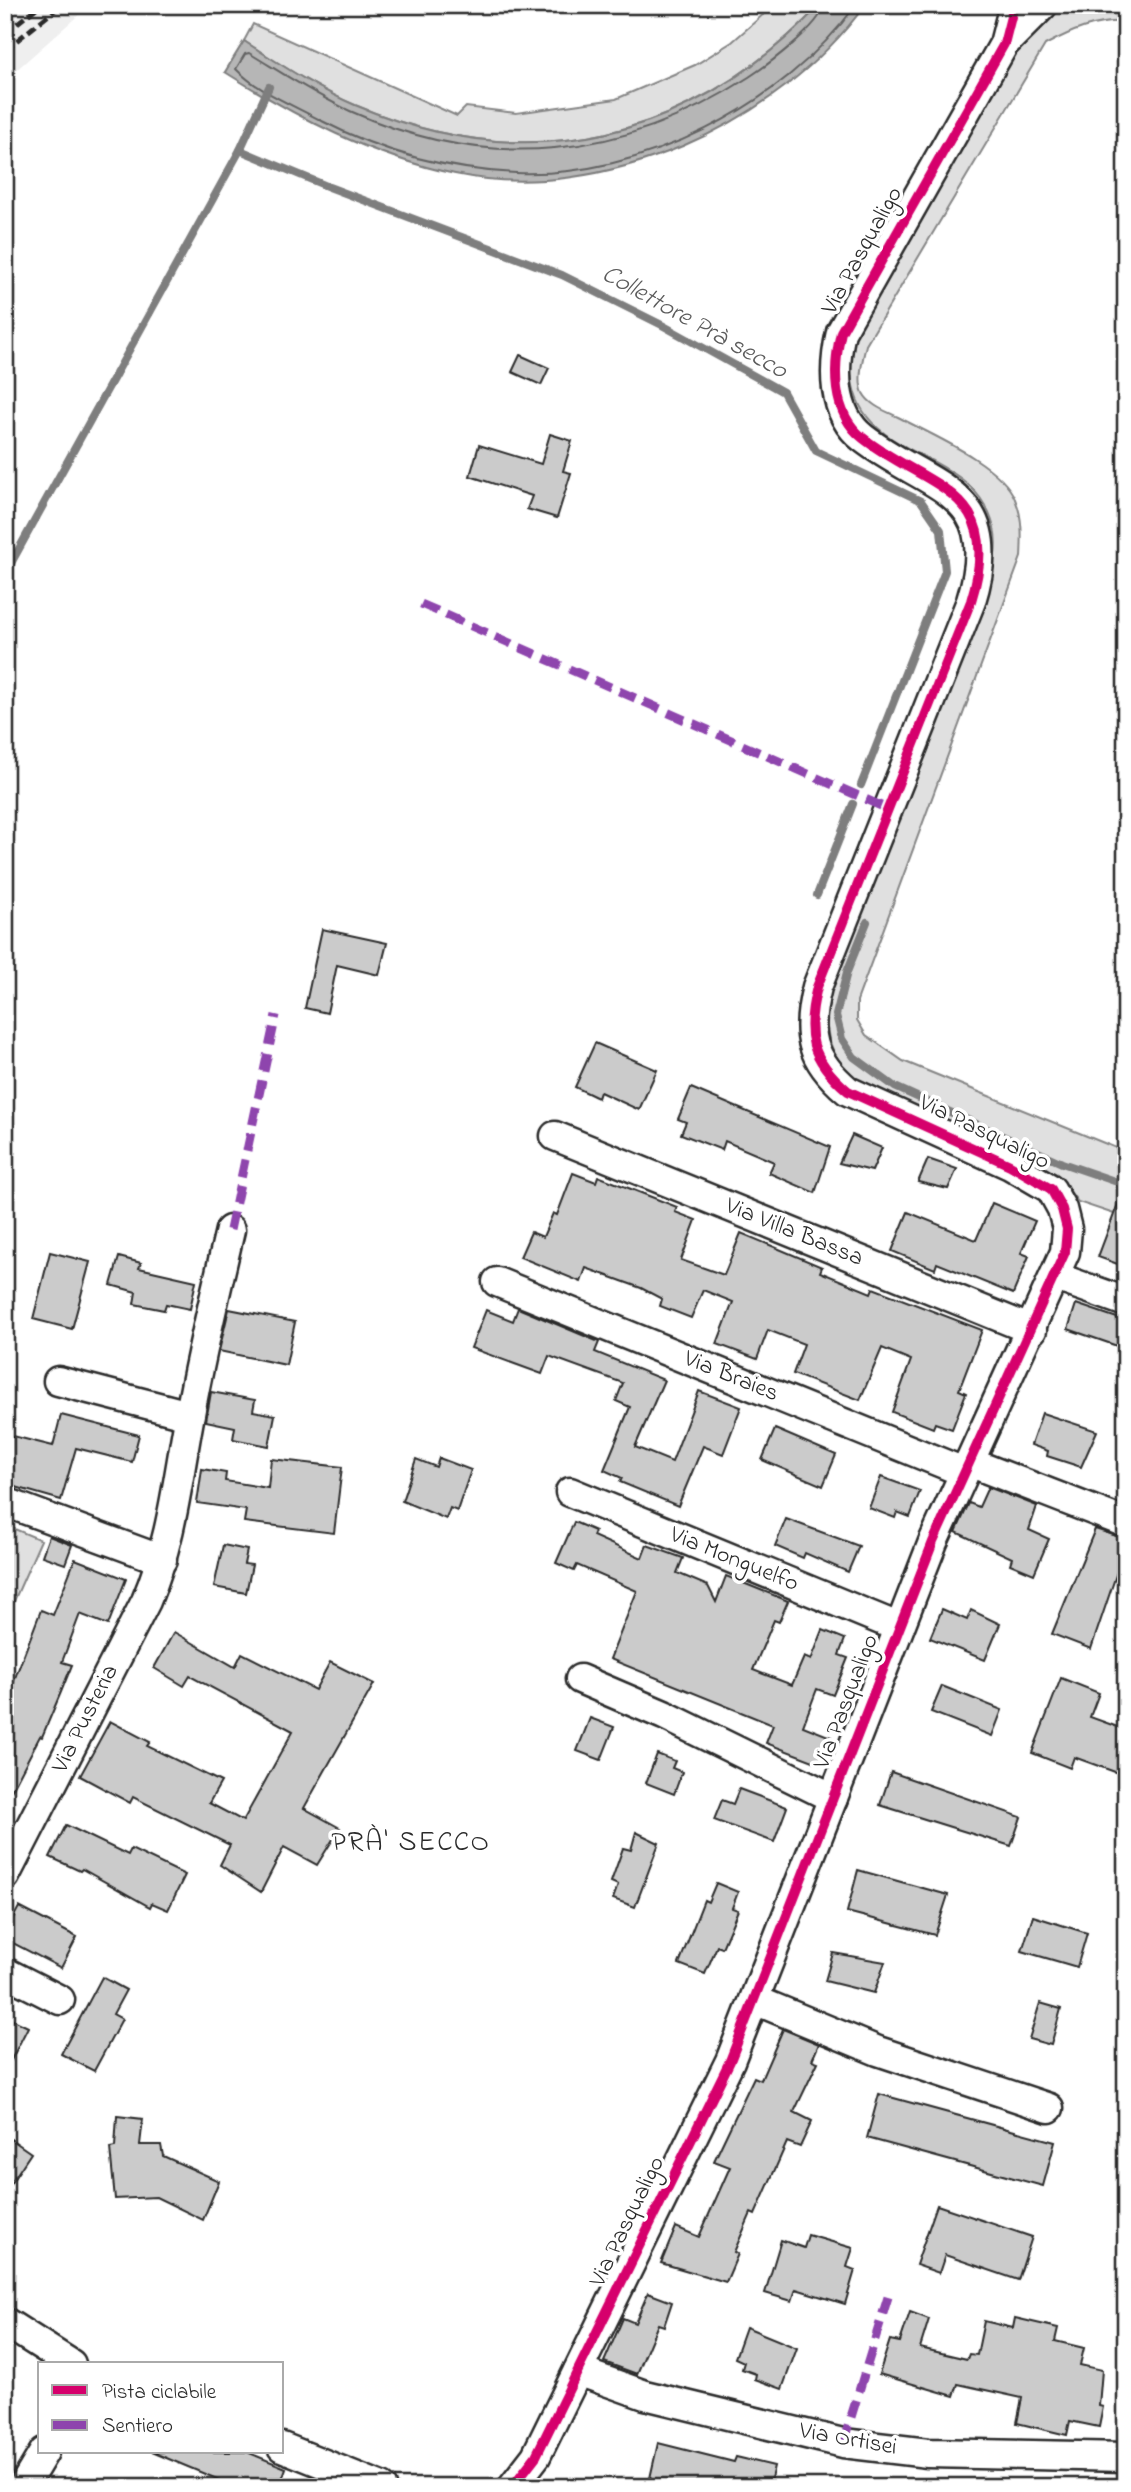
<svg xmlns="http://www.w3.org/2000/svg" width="1131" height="2492" viewBox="0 0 1131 2492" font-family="'Indie Flower',sans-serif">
<rect width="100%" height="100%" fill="#fff"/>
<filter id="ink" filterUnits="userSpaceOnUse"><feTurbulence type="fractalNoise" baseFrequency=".0143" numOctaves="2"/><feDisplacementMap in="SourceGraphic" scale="14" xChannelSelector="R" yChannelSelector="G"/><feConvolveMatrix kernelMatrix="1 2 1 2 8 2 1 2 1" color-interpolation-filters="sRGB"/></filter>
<g filter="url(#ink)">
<polygon fill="#efefef" points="15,5 90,5 5,80 5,13"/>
<g fill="#e0e0e0" stroke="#868686" stroke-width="2">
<path d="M774 5H820C691 141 528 179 355 105 316 89 280 64 244 41L253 24 457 116 466 107 516 113 616 99 695 65 732 42Z"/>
<path d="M1071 5H1126V22C1096 20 1071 31 1045 45L866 345C863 358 857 380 863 393 870 406 886 411 898 417 930 434 1001 464 1015 499 1023 517 1022 538 1021 557L857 1001V1020L866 1035 903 1061 1126 1152V1218L1078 1202 1057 1174 855 1079C827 1053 821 1025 831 988L988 591C992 572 999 547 994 528 971 434 831 471 853 337L1020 41C1035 25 1049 12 1071 5Z"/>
<polygon points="5,1525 41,1540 6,1619 5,1619"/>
</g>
<path fill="#b6b6b6" stroke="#7e7e7e" stroke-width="2" d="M820 5H865C779 124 603 205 455 174 370 156 298 118 225 72L244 41C280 64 316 88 355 105 529 179 691 141 820 5Z"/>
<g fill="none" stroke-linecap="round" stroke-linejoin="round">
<path stroke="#636363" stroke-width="2" d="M824 5C822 25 766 66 749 77 624 159 488 173 350 111 315 95 282 73 249 53L245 54 236 69C257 91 295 106 322 121 382 152 449 170 516 173 642 178 782 107 856 5"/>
<g stroke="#7e7e7e" stroke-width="8">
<polyline points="269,87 240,150 329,187 562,275 662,325 783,392 816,451 921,501 941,530 945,571 861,785"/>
<polyline points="5,574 240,150"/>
<polyline points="817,895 853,804"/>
<polyline points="867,922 847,972 836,1015 842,1039 854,1057 895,1087 1062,1163 1126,1185"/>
</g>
</g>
<g fill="#cbcbcb" stroke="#2b2b2b" stroke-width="2">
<polygon points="520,355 549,368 541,385 512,372"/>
<polygon points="550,434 572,441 563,471 571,473 557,518 527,509 532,496 470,476 479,445 541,464"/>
<polygon points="322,929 387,943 379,975 337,965 327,1013 305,1008"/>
<polygon points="595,1043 657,1070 639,1110 600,1092 598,1098 575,1087"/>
<polygon points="691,1088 830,1147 815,1193 769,1173 774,1162 725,1141 722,1150 681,1134 686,1122 678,1119"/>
<polygon points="852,1135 882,1148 872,1171 839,1163"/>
<polygon points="928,1159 957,1169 948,1189 918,1182"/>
<polygon points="573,1173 596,1182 598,1176 631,1189 677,1207 675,1212 696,1220 681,1260 724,1275 741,1233 822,1267 820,1272 871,1293 873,1288 982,1330 959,1390 966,1393 952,1429 935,1423 933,1428 892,1412 911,1360 882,1348 860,1400 793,1374 804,1344 768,1330 757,1359 717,1344 733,1302 703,1290 691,1318 660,1306 662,1299 641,1288 586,1268 581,1282 520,1257 531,1232 543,1237 553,1213 557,1215"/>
<polygon points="1124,1188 1126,1189 1126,1267 1098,1257"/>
<polygon points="992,1203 1035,1221 1021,1253 1029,1256 1013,1294 937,1263 935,1269 892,1251 908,1212 976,1240"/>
<polygon points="50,1252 90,1262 72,1329 33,1319"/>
<polygon points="119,1257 141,1263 139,1268 196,1281 190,1309 166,1304 164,1310 134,1304 136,1292 111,1285"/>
<polygon points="1076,1304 1126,1321 1126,1349 1068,1329"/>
<polygon points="518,1308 599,1342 595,1352 664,1380 635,1447 672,1462 699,1391 741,1407 723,1454 703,1446 678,1506 620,1482 622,1478 604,1470 630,1407 616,1401 623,1383 549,1356 542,1374 471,1348 486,1310 513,1321"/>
<polygon points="229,1309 295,1322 286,1365 219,1351"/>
<polygon points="211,1392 255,1400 253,1411 275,1415 269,1446 233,1439 235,1427 206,1421"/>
<polygon points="1042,1413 1097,1431 1081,1467 1047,1456 1048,1451 1031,1445"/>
<polygon points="61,1415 139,1435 132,1462 76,1448 61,1500 5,1484 5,1434 53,1446"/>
<polygon points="775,1429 836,1455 823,1486 762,1460"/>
<polygon points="439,1458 471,1470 457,1511 450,1508 446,1519 402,1501 416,1459 436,1467"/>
<polygon points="271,1459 342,1467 334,1533 244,1522 246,1510 197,1503 202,1469 226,1473 225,1481 268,1488"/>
<polygon points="881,1477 920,1491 910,1517 897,1512 895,1518 869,1508"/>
<polygon points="988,1487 1037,1506 1029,1530 1049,1539 1034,1574 1010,1564 1012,1558 956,1532 969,1503 979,1507"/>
<polygon points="786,1519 859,1546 848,1572 805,1553 803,1558 775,1546"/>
<polygon points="574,1522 595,1531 593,1536 642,1558 647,1545 683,1558 677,1573 708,1586 716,1602 726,1576 788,1601 779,1622 774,1620 753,1670 792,1685 804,1657 811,1660 823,1630 845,1639 839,1655 848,1658 833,1695 817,1689 803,1726 831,1737 821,1764 766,1743 773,1725 610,1659 637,1591 577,1565 574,1571 556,1563"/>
<polygon points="1095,1529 1126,1539 1126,1572 1118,1569 1091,1649 1052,1634"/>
<polygon points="49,1536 72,1545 65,1564 42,1556"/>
<polygon points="223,1545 247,1550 244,1564 252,1565 246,1593 214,1587"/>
<polygon points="75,1559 126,1579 108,1625 80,1614 62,1662 72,1665 61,1692 42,1737 40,1736 5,1803 5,1704 41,1610 53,1615"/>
<polygon points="942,1609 967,1620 971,1610 1000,1624 985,1660 930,1638"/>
<polygon points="174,1632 235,1667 242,1653 315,1690 330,1662 374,1684 304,1808 340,1828 317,1865 284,1847 261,1892 220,1865 230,1845 133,1797 130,1803 80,1776 110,1721 150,1742 147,1746 221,1782 209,1803 243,1821 293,1731 190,1676 184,1686 154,1668"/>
<polygon points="1061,1678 1099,1693 1090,1717 1126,1730 1126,1776 1074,1757 1070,1768 1032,1753"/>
<polygon points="942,1686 1002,1710 992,1736 931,1712"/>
<polygon points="590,1718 614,1727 601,1760 577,1751"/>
<polygon points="657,1754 675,1761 672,1768 682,1772 674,1794 646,1783"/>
<polygon points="891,1772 1021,1817 1011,1846 880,1805"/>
<polygon points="739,1789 787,1807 774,1842 714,1820 722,1800 733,1804"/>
<polygon points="66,1825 128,1855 131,1849 185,1875 168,1910 152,1903 150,1907 82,1869 80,1871 50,1857"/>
<polygon points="636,1832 659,1843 635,1907 613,1899 618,1885 611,1882 623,1848 631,1850"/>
<polygon points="858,1870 948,1895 935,1935 847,1912"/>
<polygon points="716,1883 738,1892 732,1908 738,1910 722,1948 717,1946 705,1974 679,1964 704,1900 708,1902"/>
<polygon points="19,1907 77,1937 61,1968 5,1939 5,1933"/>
<polygon points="1033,1916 1087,1933 1077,1967 1022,1951"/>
<polygon points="833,1953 885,1962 874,1993 825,1981"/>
<polygon points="102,1977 126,1990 113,2014 122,2019 94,2071 61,2054"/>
<polygon points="1040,2003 1061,2009 1051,2045 1029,2039"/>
<polygon points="5,2016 28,2027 5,2072"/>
<polygon points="783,2029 819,2044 812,2060 818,2062 794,2112 812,2121 800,2147 787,2142 755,2215 751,2213 734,2252 738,2254 726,2282 661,2263 676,2227 699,2237 730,2167 714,2161 754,2077 761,2080"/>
<polygon points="879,2094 1055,2142 1043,2186 867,2138"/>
<polygon points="117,2116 143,2119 140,2145 161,2145 163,2156 219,2181 203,2220 156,2197 115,2199 110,2148 115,2147"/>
<polygon points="5,2135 31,2153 5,2192"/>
<polygon points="937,2205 1032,2237 1018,2280 945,2255 939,2273 916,2265"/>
<polygon points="808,2235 853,2248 847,2267 855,2270 845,2304 796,2289 792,2301 765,2293 781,2240 804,2248"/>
<polygon points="648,2293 672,2302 664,2326 658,2324 637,2374 604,2362 623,2318 635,2323"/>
<polygon points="910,2312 929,2319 920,2348 967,2359 969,2354 977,2355 984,2321 1013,2328 1015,2318 1058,2328 1055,2341 1084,2348 1080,2365 1102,2370 1099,2406 1103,2407 1099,2427 1070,2421 1067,2435 1017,2423 1022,2398 958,2384 954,2396 879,2374 890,2340 900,2342"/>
<polygon points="746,2327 797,2348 782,2389 755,2379 756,2374 742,2369 744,2362 735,2358"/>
<polygon points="658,2443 734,2462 736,2457 774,2466 769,2487 648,2487"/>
<polygon points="152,2452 247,2452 286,2468 279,2487 236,2487"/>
</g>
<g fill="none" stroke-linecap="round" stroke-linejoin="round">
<defs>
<g id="minor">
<polyline points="1006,42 1043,5"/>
<polyline points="555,1136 1032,1330"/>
<polyline points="1056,1277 1126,1302"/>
<polyline points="497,1282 964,1472"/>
<polyline points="58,1381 189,1415"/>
<polyline points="969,1462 1126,1523"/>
<polyline points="570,1492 898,1627"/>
<polyline points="5,1502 162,1560"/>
<polyline points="580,1679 664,1715 833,1798"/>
<path d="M5 1876 146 1601C173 1537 177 1481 190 1414 201 1352 216 1291 230 1230"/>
<polyline points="5,1972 60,2000"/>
<polyline points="755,2000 878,2051 1049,2108"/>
<polyline points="5,2322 71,2364"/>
<polyline points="578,2371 645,2395 843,2443 928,2453 1126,2457"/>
<polyline points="282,2447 382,2487"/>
<polyline points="23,2487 44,2452"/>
<path d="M512 2487 536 2456 730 2061 933 1542 1065 1252 1067 1229 1062 1209 1051 1189 1010 1165 848 1091C810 1059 805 1034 817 987L971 601C1006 489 928 489 863 438 831 413 833 367 841 332L1004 44 1014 5"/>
</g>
</defs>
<use href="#minor" stroke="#2b2b2b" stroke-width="33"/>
<use href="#minor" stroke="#fff" stroke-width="28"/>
<g stroke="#2b2b2b" stroke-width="5" stroke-dasharray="10 5" stroke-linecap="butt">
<polyline points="5,33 40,5"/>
<polyline points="5,50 61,5"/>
</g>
<g stroke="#8e44ad" stroke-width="9" stroke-dasharray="18 9" stroke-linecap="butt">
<polyline points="421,604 888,809"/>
<polyline points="230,1230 276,1015"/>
<polyline points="843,2443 888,2297"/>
</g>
<defs>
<path id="cycleway" d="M512 2487 536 2456 730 2061 933 1542 1065 1252 1067 1229 1062 1209 1051 1189 1010 1165 848 1091C810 1059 805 1034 817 987L971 601C1006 489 928 489 863 438 831 413 833 367 841 332L1004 44 1014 5"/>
</defs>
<use href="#cycleway" stroke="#fff" stroke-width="15"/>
<use href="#cycleway" stroke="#d6006c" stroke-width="10"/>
</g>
</g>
<g text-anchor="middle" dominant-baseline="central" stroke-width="7" stroke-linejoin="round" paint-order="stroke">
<g font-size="24" fill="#2b2b2b" stroke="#fff">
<text transform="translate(863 251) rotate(-61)">Via Pasqualigo</text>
<text transform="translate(984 1133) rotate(26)">Via Pasqualigo</text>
<text transform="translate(794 1233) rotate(22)">Via Villa Bassa</text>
<text transform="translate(731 1377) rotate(22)">Via Braies</text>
<text transform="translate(734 1560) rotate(22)">Via Monguelfo</text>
<text transform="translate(847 1702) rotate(-69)">Via Pasqualigo</text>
<text transform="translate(86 1719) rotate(-63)">Via Pusteria</text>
<text transform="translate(628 2222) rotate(-64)">Via Pasqualigo</text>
<text transform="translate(848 2440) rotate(10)">Via Ortisei</text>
</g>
<g font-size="26" font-style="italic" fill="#5c5c5c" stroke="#fff">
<text transform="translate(694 323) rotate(29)">Collettore Prà secco</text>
</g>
<g font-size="28" letter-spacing="2" fill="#2b2b2b" stroke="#fff">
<text x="411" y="1843">PRÀ' SECCO</text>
</g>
</g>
<rect width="1131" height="2492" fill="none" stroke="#fff" stroke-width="28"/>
<rect x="14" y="14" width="1103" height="2464" fill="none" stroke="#2b2b2b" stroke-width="2.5" filter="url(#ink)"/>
<rect x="38" y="2362" width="245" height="91" fill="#ffffff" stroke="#aaaaaa" stroke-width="2"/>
<rect x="52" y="2385" width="35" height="10" fill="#d6006c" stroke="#aaaaaa" stroke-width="2"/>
<text x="102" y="2398" font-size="21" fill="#2b2b2b">Pista ciclabile</text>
<rect x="52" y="2420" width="35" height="10" fill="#8e44ad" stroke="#aaaaaa" stroke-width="2"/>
<text x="102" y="2432" font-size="21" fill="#2b2b2b">Sentiero</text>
</svg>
